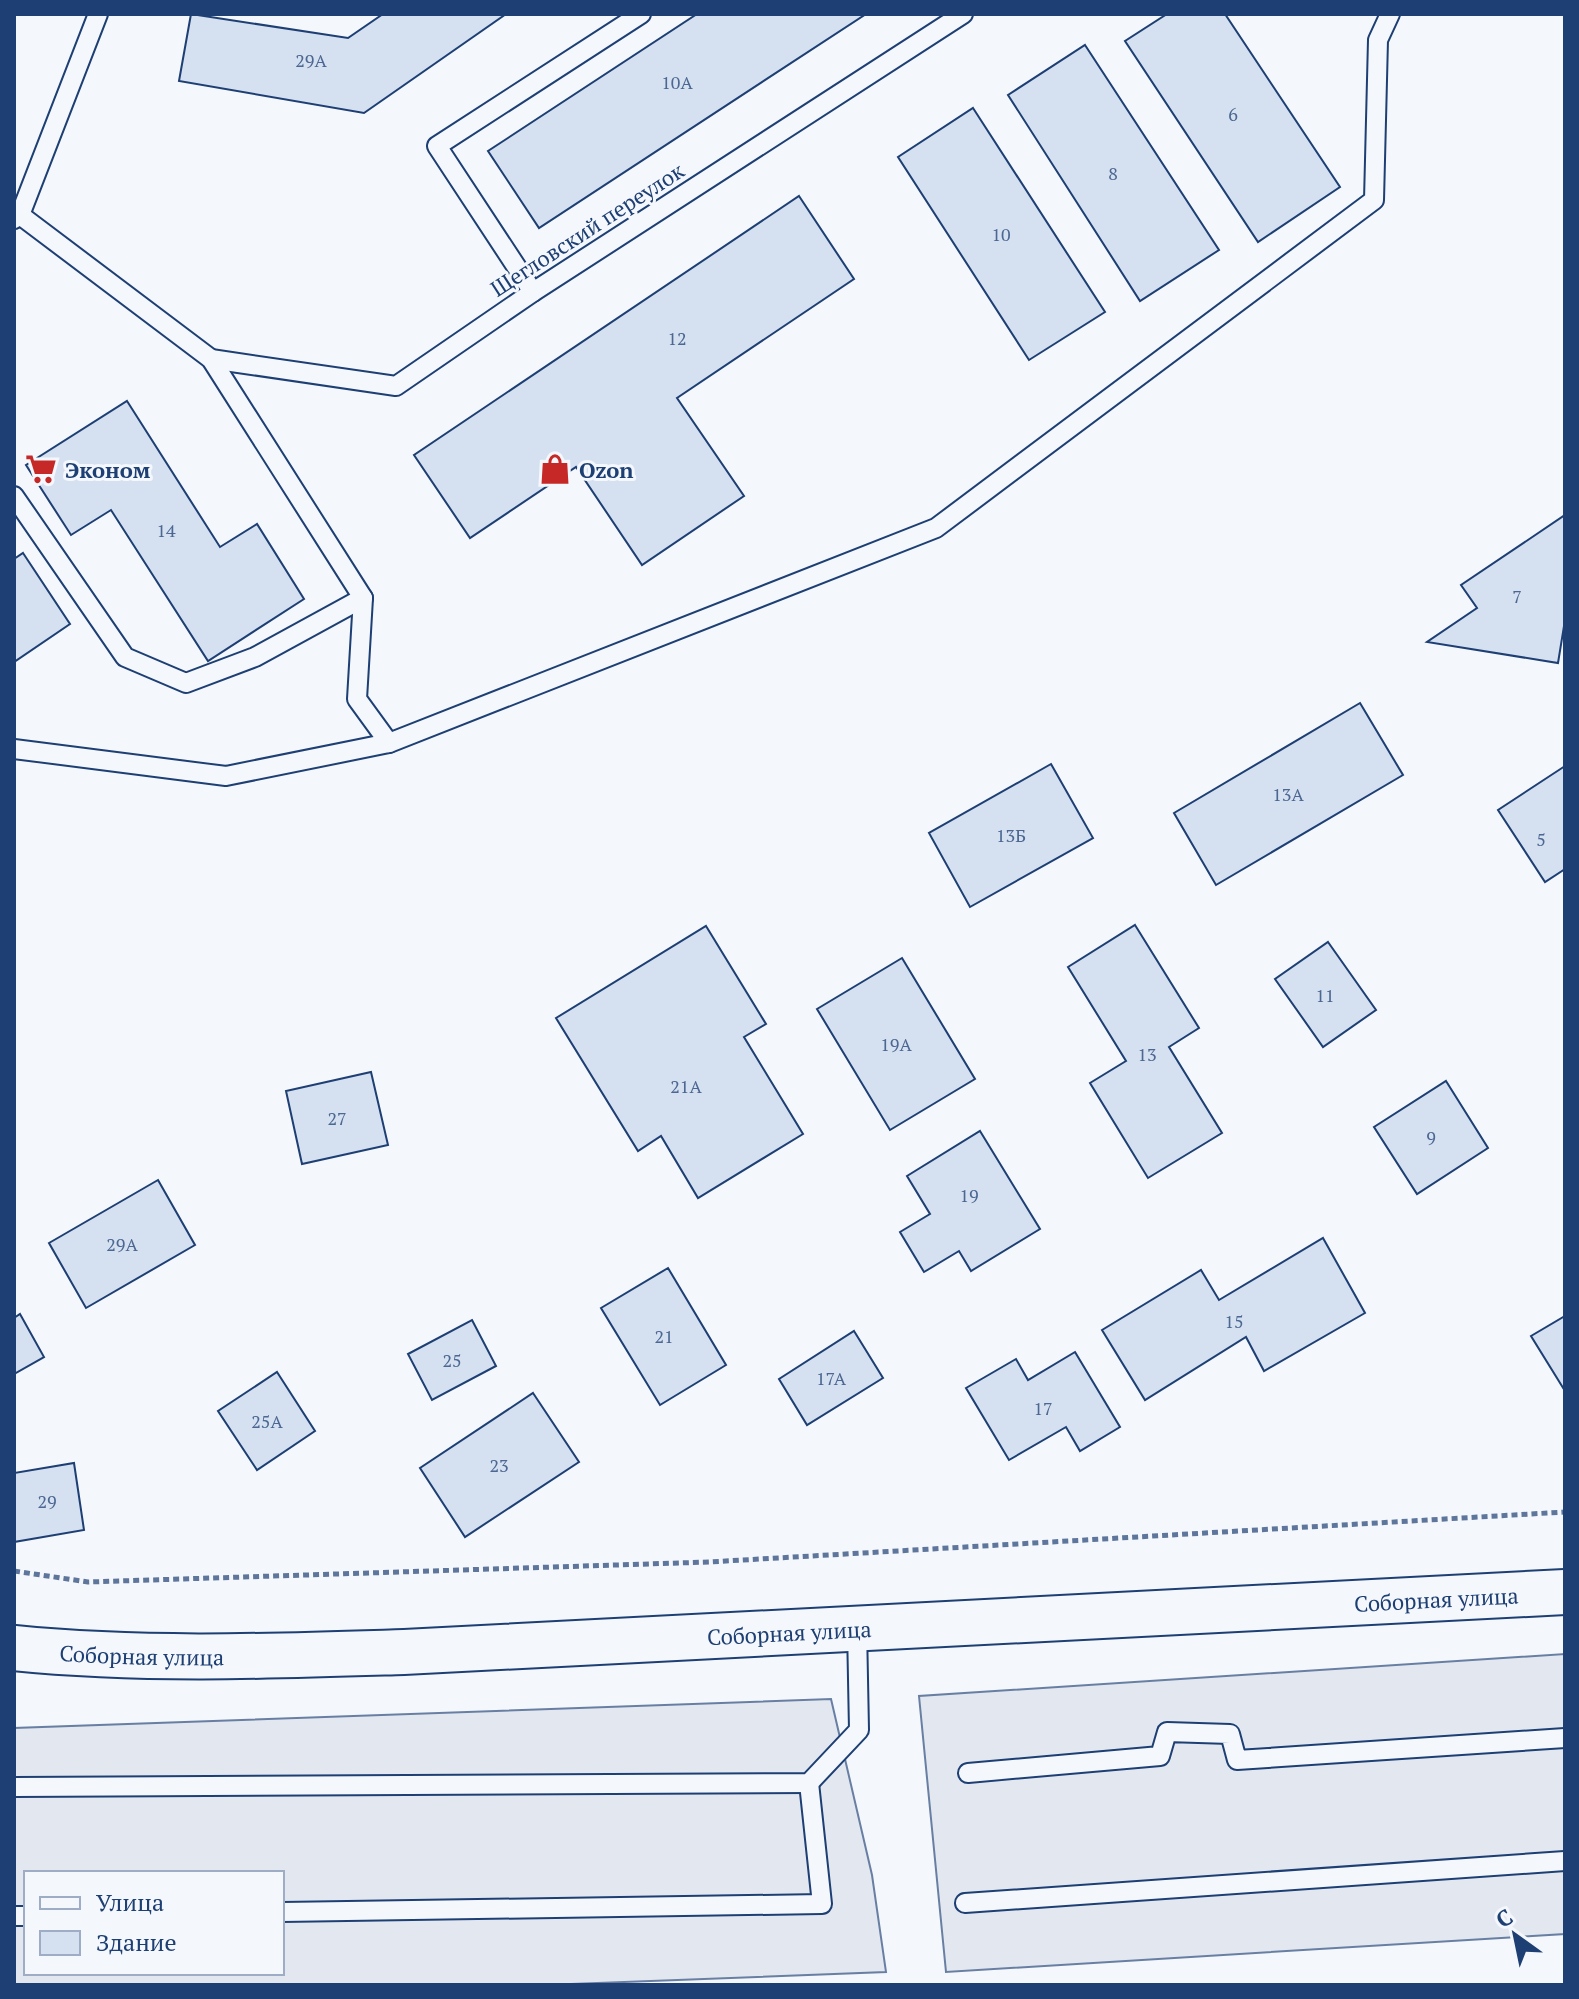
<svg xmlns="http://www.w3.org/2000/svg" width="1579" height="1999" viewBox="0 0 1579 1999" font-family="'PT Serif',serif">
<rect width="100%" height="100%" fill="#f4f7fb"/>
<g fill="#e3e8f0" stroke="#687fa3" stroke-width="2" fill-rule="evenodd">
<polygon points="1565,1654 1565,1934 946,1972 919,1696"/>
<path d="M831 1699 872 1875 886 1972 544 1985H14V1728ZM26 1873H282V1973H26Z"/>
</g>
<g fill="#d5e0f0" stroke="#1d3f73" stroke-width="2">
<polygon points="191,14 348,38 383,14 506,14 364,113 179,81"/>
<polygon points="697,14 866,14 539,228 488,151"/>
<polygon points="1167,14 1225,14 1340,187 1258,242 1125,41"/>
<polygon points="1085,45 1219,250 1140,301 1008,95"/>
<polygon points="973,108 1105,312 1029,360 898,157"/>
<polygon points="799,196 854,279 677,398 744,496 642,565 576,467 470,538 414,455"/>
<polygon points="127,401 220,547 257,524 304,599 208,661 111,510 71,535 26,465"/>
<polygon points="1565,515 1565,620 1558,663 1427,642 1477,608 1461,585"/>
<polygon points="23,553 70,624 14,662 14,559"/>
<polygon points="1360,703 1403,775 1216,885 1174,813"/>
<polygon points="1051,764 1093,838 970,907 929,833"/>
<polygon points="1565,766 1565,869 1545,882 1498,810"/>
<polygon points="1135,925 1199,1028 1169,1047 1222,1133 1148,1178 1090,1083 1126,1061 1068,967"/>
<polygon points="706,926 766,1024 744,1037 803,1134 698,1198 661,1136 638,1151 556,1018"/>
<polygon points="1328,942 1376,1010 1323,1047 1275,979"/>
<polygon points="902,958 975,1079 890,1130 817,1009"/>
<polygon points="371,1072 388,1145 302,1164 286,1091"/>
<polygon points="1446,1081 1488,1148 1417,1194 1374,1127"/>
<polygon points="980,1131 1040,1229 971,1271 959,1251 924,1272 900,1232 930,1214 907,1176"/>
<polygon points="158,1180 195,1245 86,1308 49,1243"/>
<polygon points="1323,1238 1365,1313 1264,1371 1246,1337 1145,1400 1102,1330 1201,1270 1219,1300"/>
<polygon points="668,1268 726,1365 660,1405 601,1308"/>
<polygon points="20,1314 44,1357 14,1374 14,1318"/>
<polygon points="1565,1316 1565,1391 1531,1336"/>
<polygon points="472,1320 496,1366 432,1400 408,1354"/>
<polygon points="854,1331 883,1378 807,1425 779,1379"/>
<polygon points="1075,1352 1120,1427 1080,1451 1066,1427 1009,1460 966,1388 1016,1359 1028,1380"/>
<polygon points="277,1372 315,1431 257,1470 218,1411"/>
<polygon points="533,1393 579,1462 465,1537 420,1468"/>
<polygon points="74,1463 84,1530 14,1542 14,1473"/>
</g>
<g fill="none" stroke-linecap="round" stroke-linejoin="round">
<defs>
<g id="service">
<polyline points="20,215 211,359 363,598 357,699 389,743 936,528 1374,200 1378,40 1390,14"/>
<polyline points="14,219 20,215 98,14"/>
<polyline points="533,292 437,146 641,14"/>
<polyline points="211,359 396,386 533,292 963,14"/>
<polyline points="14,496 125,657 186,683 255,657 363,598"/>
<polyline points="14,749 226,776 389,743"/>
<polyline points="968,1773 1160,1756 1167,1732 1230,1734 1237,1760 1565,1738"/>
<polyline points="14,1787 809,1783 859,1730 857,1628"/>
<polyline points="965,1903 1565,1861"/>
<polyline points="282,1912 822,1904 809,1783"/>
<polyline points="14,1916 26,1916"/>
</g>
<g id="tertiary">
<path id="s1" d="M14 1648C143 1661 274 1656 404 1652L1565 1592"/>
</g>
</defs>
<use href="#service" stroke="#1d3f73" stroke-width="22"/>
<use href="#tertiary" stroke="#1d3f73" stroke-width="48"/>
<polyline stroke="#5e769c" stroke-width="5" stroke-dasharray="6 4" stroke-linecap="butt" points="14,1571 88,1582 709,1562 1565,1512"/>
<use href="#service" stroke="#f4f7fb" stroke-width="18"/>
<use href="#tertiary" stroke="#f4f7fb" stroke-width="44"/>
</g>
<defs>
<symbol id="supermarket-bare" viewBox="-9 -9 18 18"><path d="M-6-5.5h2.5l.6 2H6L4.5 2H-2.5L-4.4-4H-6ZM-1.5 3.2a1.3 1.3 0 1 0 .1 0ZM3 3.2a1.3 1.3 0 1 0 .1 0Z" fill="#c62828" stroke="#f4f7fb" stroke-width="2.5" paint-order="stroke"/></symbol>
<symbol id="shop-bare" viewBox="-9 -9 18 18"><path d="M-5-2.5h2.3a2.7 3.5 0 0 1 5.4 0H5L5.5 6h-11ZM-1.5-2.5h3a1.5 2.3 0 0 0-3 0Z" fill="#c62828" stroke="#f4f7fb" stroke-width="2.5" paint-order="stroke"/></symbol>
</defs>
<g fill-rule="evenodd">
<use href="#supermarket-bare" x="19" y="447" width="44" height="44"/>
<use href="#shop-bare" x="533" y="447" width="44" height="44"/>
</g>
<g text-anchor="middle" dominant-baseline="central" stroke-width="6" stroke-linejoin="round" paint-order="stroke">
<g font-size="18" fill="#4b6792">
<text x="311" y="60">29А</text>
<text x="677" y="82">10А</text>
<text x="1233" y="114">6</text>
<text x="1113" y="173">8</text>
<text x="1001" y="234">10</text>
<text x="677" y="338">12</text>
<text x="166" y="530">14</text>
<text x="1517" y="596">7</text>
<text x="1288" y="794">13А</text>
<text x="1011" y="835">13Б</text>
<text x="1541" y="839">5</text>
<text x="1325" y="995">11</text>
<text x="896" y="1044">19А</text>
<text x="1147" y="1054">13</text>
<text x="686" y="1086">21А</text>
<text x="337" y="1118">27</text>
<text x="1431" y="1137">9</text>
<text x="969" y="1195">19</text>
<text x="122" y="1244">29А</text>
<text x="1234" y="1321">15</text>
<text x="664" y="1336">21</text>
<text x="452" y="1360">25</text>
<text x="831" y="1378">17А</text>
<text x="1043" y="1408">17</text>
<text x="267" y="1421">25А</text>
<text x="499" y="1465">23</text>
<text x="47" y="1501">29</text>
</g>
<g font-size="22" fill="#1d3f73" stroke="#f4f7fb">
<text transform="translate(587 229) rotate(-33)">Щегловский переулок</text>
<text stroke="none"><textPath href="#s1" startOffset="1424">Соборная улица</textPath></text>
<text stroke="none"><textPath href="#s1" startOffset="776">Соборная улица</textPath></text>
<text stroke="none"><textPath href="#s1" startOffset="128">Соборная улица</textPath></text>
</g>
<g font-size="22" font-weight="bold" fill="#1d3f73" stroke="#f4f7fb" text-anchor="start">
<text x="65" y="469">Эконом</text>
<text x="579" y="469">Ozon</text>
</g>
</g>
<rect width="1579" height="1999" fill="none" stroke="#1d3f73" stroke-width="32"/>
<rect x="24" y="1871" width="260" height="104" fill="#f4f7fb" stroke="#9eadc5" stroke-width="2"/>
<rect x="40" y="1897" width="40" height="12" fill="#f4f7fb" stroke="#9eadc5" stroke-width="2"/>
<text x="96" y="1911" font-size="24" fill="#1d3f73">Улица</text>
<rect x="40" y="1931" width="40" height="24" fill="#d5e0f0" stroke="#9eadc5" stroke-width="2"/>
<text x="96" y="1951" font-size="24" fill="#1d3f73">Здание</text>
<g transform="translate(1515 1935) rotate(327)" stroke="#f4f7fb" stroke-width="6" paint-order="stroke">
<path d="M0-6L14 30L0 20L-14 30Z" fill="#1d3f73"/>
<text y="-12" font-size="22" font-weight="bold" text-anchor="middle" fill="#1d3f73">С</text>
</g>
</svg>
